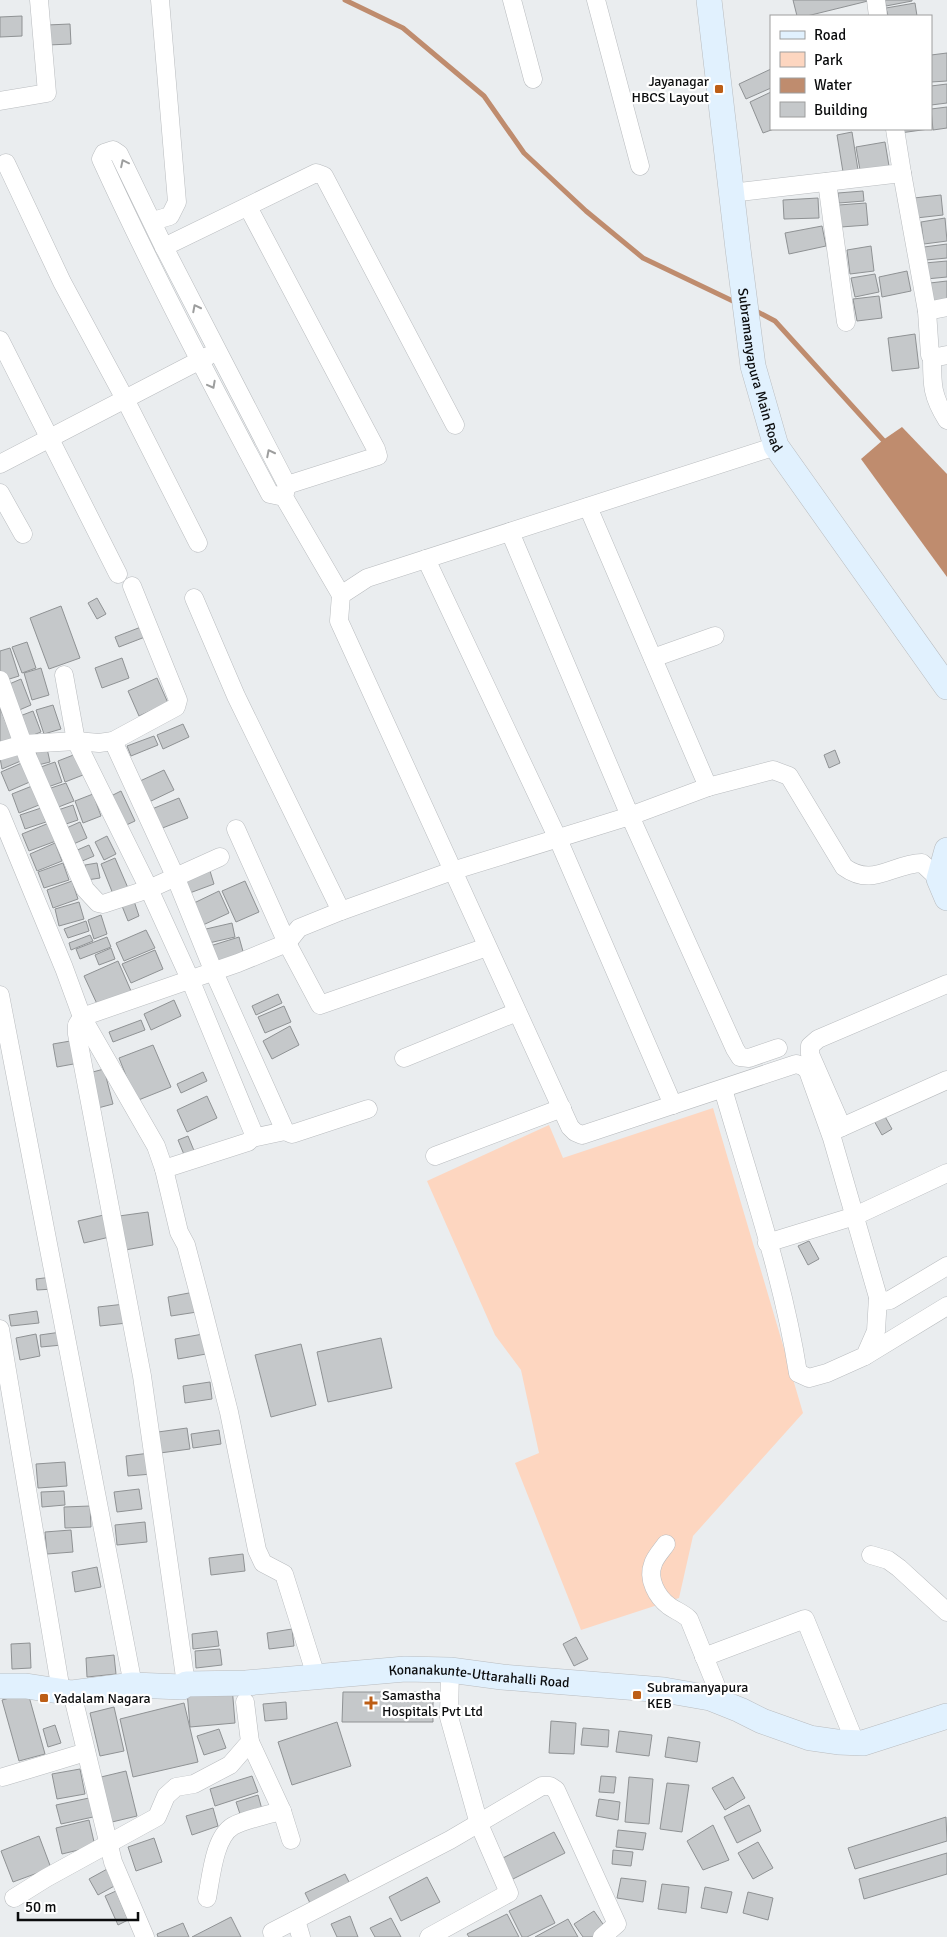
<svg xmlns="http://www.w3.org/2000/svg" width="947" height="1937" viewBox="0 0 947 1937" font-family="Signika,sans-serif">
<rect width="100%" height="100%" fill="#eaedef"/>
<polygon fill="#fdd6c0" points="713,1108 803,1413 693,1536 679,1598 581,1630 515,1463 539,1453 521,1370 495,1335 427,1181 549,1125 563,1158"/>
<polygon fill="#bf8c6e" points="902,427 947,474 947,577 861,459 883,440"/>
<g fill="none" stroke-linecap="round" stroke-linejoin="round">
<g stroke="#bf8c6e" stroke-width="5">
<polyline points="345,0 403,28 484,96 524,153 586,211 643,258 737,303"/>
<polyline points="754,310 775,321 883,440"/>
</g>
</g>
<g fill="#c5c8ca" stroke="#8f9294">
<polygon points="793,0 868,0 868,1 807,16 797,16"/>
<polygon points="885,0 912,0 912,1 886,6"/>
<polygon points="915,3 917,16 888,16 886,8"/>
<polygon points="22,16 22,36 0,37 0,17"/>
<polygon points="70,24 71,44 48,45 47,25"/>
<polygon points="947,53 947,81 931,82 931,55"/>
<polygon points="771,69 771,88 746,99 739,84"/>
<polygon points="947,84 947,103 931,105 931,86"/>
<polygon points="771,92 771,129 774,129 763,133 750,102"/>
<polygon points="947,107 947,128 933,130 931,109"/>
<polygon points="900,129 929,129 900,133"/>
<polygon points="852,132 858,170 843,172 837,135"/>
<polygon points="885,142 889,166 860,170 856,147"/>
<polygon points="863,191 864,201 839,203 838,193"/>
<polygon points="941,195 943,215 916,218 914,198"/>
<polygon points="818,198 819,218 784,219 783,200"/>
<polygon points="866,203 868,225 841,227 839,205"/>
<polygon points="945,218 947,241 924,244 921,222"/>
<polygon points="822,226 826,246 789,254 785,233"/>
<polygon points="947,244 947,258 926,260 924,247"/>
<polygon points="871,246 874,271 850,274 847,250"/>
<polygon points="947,261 947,277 926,279 925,263"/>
<polygon points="907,271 911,291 882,297 879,277"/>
<polygon points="875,274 879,292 855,297 851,278"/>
<polygon points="947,281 947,300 933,302 930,283"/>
<polygon points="879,296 882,318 857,321 853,299"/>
<polygon points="915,334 919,368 892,371 888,338"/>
<polygon points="97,598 106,614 97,619 88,603"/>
<polygon points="61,606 80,658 49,669 30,618"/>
<polygon points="141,627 145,637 119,647 115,637"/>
<polygon points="27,642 36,668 22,673 12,647"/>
<polygon points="10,648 19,676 3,681 0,670 0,651"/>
<polygon points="122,658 129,678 102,688 95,668"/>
<polygon points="41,668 49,695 32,700 24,673"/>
<polygon points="157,678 168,703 139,716 128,691"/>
<polygon points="21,679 31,705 17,711 7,685"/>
<polygon points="53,705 61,729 44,734 36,710"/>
<polygon points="0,708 14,742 0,748"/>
<polygon points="33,711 41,732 28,737 20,716"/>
<polygon points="183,724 189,737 163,749 157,735"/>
<polygon points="154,736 158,745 131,756 127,746"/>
<polygon points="46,744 50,762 38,765 35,747"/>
<polygon points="18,750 23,760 2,769 0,758"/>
<polygon points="835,750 840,763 829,768 824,755"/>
<polygon points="76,754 83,775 65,782 58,761"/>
<polygon points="24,762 32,781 9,791 1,772"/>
<polygon points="55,762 62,782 45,788 38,768"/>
<polygon points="164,770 174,790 149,802 140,781"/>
<polygon points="66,783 74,801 56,808 48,789"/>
<polygon points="32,786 39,805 19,813 12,794"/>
<polygon points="121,791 135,821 122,827 107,798"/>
<polygon points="93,794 101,816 83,823 75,801"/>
<polygon points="179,798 188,818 160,829 152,809"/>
<polygon points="73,805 78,820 63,825 58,810"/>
<polygon points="41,808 46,822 25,829 20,815"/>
<polygon points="80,822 87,838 69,846 62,830"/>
<polygon points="49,823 56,841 29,851 22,834"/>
<polygon points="107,836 116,854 104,860 95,842"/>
<polygon points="55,843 62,861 37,871 30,854"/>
<polygon points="89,845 94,856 80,862 75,851"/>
<polygon points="115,858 128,888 113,894 101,864"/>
<polygon points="63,863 69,880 44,888 38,872"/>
<polygon points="97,863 100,878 87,880 85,865"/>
<polygon points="210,871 214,884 187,894 182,881"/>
<polygon points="72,881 78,899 53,908 47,890"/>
<polygon points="245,881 259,912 236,922 222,891"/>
<polygon points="219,891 229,913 203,925 194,903"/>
<polygon points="134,901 139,916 128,921 122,906"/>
<polygon points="79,902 84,919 59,926 55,909"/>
<polygon points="101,915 107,934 94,939 88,920"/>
<polygon points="86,921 89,931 68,938 64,929"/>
<polygon points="232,923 235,937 209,943 206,929"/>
<polygon points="146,930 155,948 124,961 116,943"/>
<polygon points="90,935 93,941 71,950 69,943"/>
<polygon points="107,937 111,947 80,959 76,949"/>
<polygon points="239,937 244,955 215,964 210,946"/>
<polygon points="111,948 115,959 99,965 95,955"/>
<polygon points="155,950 163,969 131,983 122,964"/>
<polygon points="118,961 131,991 98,1006 84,976"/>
<polygon points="278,994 282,1003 256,1015 252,1006"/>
<polygon points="174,1000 181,1016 151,1030 144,1014"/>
<polygon points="284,1006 291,1022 265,1033 258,1017"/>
<polygon points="141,1020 145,1030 113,1042 109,1032"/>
<polygon points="290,1026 299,1045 272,1059 263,1041"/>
<polygon points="76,1040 79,1063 57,1067 53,1044"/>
<polygon points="153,1045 171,1087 136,1101 119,1058"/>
<polygon points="104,1069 113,1104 98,1108 89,1073"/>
<polygon points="203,1072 207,1081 181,1093 177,1084"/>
<polygon points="207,1096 217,1118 187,1132 177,1110"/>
<polygon points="883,1113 892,1129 882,1135 873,1119"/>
<polygon points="188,1136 195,1153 185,1157 178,1140"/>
<polygon points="148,1212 153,1245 125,1250 119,1216"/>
<polygon points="108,1214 114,1236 84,1243 78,1221"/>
<polygon points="809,1241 819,1259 808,1265 798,1246"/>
<polygon points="52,1277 53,1289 37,1290 36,1279"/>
<polygon points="194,1292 197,1312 171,1316 168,1297"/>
<polygon points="125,1304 127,1323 100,1326 98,1307"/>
<polygon points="37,1311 39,1323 11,1326 9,1315"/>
<polygon points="61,1332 62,1345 41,1347 40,1335"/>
<polygon points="36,1334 40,1356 20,1360 16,1338"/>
<polygon points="203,1334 206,1354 178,1359 175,1339"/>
<polygon points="381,1338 392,1388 328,1402 317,1352"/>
<polygon points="301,1344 316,1405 271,1417 255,1355"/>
<polygon points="210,1382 212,1399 185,1403 183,1386"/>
<polygon points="187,1428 190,1449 160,1453 158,1432"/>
<polygon points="219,1430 221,1444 193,1448 191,1434"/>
<polygon points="150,1453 152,1474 128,1476 126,1456"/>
<polygon points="65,1462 67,1486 38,1488 36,1464"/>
<polygon points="139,1489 142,1509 117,1512 114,1492"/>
<polygon points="64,1491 65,1505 42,1507 41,1492"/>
<polygon points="90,1506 91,1527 65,1528 64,1507"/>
<polygon points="145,1522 147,1542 117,1545 115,1525"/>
<polygon points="71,1530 73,1552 47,1554 45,1532"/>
<polygon points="243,1554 245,1571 211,1575 209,1558"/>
<polygon points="97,1567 101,1587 75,1592 72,1572"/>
<polygon points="292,1629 294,1646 269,1649 267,1633"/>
<polygon points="217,1631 219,1646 193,1649 192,1634"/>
<polygon points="576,1637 588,1659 574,1666 563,1644"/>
<polygon points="30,1643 31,1668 12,1669 11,1644"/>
<polygon points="220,1649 222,1665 196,1668 195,1651"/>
<polygon points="114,1655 116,1674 87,1677 86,1658"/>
<polygon points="232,1686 235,1723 190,1727 187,1691"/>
<polygon points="343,1692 433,1692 433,1722 342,1722"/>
<polygon points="28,1693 45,1754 19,1761 2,1700"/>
<polygon points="286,1702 287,1719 265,1721 263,1704"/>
<polygon points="184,1703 198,1762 133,1777 120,1719"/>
<polygon points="114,1707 124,1751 100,1756 90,1713"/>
<polygon points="551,1721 576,1723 574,1754 549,1753"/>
<polygon points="337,1722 351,1766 292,1785 278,1742"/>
<polygon points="55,1725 61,1743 48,1747 43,1729"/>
<polygon points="583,1728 609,1730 608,1747 581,1745"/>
<polygon points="219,1729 226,1748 204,1755 197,1736"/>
<polygon points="619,1731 652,1735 649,1756 616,1752"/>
<polygon points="668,1737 700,1742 697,1762 665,1757"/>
<polygon points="80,1769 85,1794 57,1799 52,1774"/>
<polygon points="126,1771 137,1816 112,1822 101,1777"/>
<polygon points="252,1776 258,1792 215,1806 210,1789"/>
<polygon points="601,1776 616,1777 614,1793 599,1792"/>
<polygon points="629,1777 653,1779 649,1824 625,1822"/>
<polygon points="733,1777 745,1798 725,1810 712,1788"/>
<polygon points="667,1783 689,1785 682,1832 660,1829"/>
<polygon points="258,1795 263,1813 242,1820 236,1802"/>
<polygon points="89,1798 93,1817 61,1824 56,1805"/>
<polygon points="599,1799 620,1802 618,1820 596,1816"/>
<polygon points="749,1805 761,1831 737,1843 724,1817"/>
<polygon points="213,1808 218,1826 192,1835 186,1816"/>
<polygon points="946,1817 947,1841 855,1869 848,1848"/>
<polygon points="89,1820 95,1846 62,1854 56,1828"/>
<polygon points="713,1825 729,1860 703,1870 687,1841"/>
<polygon points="618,1830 646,1833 643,1850 616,1847"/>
<polygon points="554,1832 565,1853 511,1880 501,1859"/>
<polygon points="39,1836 51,1868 13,1882 1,1851"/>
<polygon points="154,1838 162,1862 136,1871 128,1847"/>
<polygon points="758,1842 773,1868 753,1879 738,1853"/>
<polygon points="613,1850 633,1852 631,1866 612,1864"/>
<polygon points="947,1853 947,1874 864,1899 859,1879"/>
<polygon points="109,1868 118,1884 98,1895 89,1879"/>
<polygon points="345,1874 353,1890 313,1909 305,1893"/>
<polygon points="427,1877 440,1902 401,1921 389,1897"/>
<polygon points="621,1878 646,1881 643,1902 617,1898"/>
<polygon points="662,1884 689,1887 686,1913 658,1909"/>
<polygon points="705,1887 732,1892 727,1913 701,1908"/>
<polygon points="116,1891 128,1920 118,1925 105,1896"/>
<polygon points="748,1892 773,1898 768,1920 743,1913"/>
<polygon points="541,1895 555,1923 527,1937 522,1937 509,1911"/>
<polygon points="594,1911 607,1930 596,1937 583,1937 574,1924"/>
<polygon points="507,1914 519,1937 469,1937 467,1934"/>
<polygon points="350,1916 358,1937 337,1937 331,1924"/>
<polygon points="231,1917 241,1937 192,1937"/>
<polygon points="391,1918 401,1937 375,1937 370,1928"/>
<polygon points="568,1919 578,1937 535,1937"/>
<polygon points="183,1923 189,1937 158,1937 157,1934"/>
</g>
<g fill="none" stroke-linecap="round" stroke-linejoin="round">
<defs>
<g id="street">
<polyline points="512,0 533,79"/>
<polyline points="596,0 640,166"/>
<polyline points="876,0 878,16"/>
<polyline points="0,101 47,93 39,0"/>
<polyline points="6,163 62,282 125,399 198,543"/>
<polyline points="902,173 927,311 947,307"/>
<polyline points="827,182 846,322"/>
<polyline points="731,193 902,173 895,129"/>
<polyline points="248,207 376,449 378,456 287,485"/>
<polyline points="153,221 170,216 177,202 160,0"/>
<polyline points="164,247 316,173 324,176 455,425"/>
<polyline points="927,311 930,355 932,358 947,355"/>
<polyline points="0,340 118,574"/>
<path d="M932 358C932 385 932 396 947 420"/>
<polyline points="776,446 367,578 341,595 339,621 570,1127 575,1132 582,1135 796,1064 803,1066 808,1071 832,1138 878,1297 884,1301 890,1300 947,1266"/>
<polyline points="0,464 208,356"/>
<polyline points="0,493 23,534"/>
<path d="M284 497 287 485 164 247 119 154 113 150 104 153 101 159C153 273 211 383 270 494L284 497 341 595"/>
<polyline points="510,532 630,816 708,787 588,507"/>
<polyline points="426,559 558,839 673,1105"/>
<polyline points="194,598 236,696 341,911"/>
<polyline points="653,658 715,636"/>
<polyline points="64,675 76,741 149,889 190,979 253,1132 252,1138 248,1142 164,1169"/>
<polyline points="0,680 28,758 85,889 98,903 103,904 149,889 220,857"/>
<polyline points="113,741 175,876 213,970 285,1131 292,1134 368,1109"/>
<polyline points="0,751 24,744 76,741 99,743 113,741 176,707 178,700 132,586"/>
<path d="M708 787 773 770 789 776 844 867C873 888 891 864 922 863L939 879"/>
<polyline points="0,813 64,968 82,1017 156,1146 164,1169 179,1232 186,1245 200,1298 229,1412 257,1550 263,1563 284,1574 316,1676"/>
<polyline points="236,829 287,943 320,1005 487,947"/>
<polyline points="0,995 133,1685"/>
<polyline points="404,1058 517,1012"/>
<path d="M723 1089C750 1182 783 1277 798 1373L809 1378 827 1373 865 1356 876 1331 878 1297"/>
<polyline points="842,1127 810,1054 810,1046 818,1039 947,984"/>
<polyline points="831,1132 947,1080"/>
<polyline points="252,1138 285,1131"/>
<polyline points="435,1156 562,1108"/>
<polyline points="767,1243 855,1216 947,1173"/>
<polyline points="0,1329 61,1691"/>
<polyline points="865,1356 947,1306"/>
<path d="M666 1544C662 1550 655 1557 653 1564 647 1579 657 1597 669 1606 676 1611 683 1613 689 1619L723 1703"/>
<polyline points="871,1555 888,1560 899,1568 947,1612"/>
<polyline points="704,1657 805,1619 855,1742"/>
<polyline points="186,1684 142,1376 77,1034 77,1025 82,1017 238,963 287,943 299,928 341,911 452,871 630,816 735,1049 740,1057 749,1058 778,1048"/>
<polyline points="72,1693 113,1862 145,1937"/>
<polyline points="250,1742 282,1811 291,1840"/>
<polyline points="3,1777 86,1752"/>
<polyline points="14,1898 46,1878 157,1817 166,1796 176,1787 194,1784 230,1765 250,1742 245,1702"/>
<path d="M207 1898C211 1878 214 1837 233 1826 247 1819 266 1815 282 1811"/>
<polyline points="296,1920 301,1937"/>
<polyline points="272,1932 450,1840 542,1786 550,1786 556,1790 616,1922 617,1924 602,1937"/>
<polyline points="429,1937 509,1893 479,1824 449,1717 450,1670"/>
</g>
<g id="secondary">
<path id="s1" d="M709 0 738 249 753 366 776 446 947 687"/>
<polyline points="947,850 939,879 947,898"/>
<path id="s2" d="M0 1686H26L72 1693 133 1685 182 1687 186 1684 246 1683 405 1669 450 1670 502 1677 664 1690 710 1698 740 1710 762 1721 810 1738 838 1742 863 1743 947 1716"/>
</g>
</defs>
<use href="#street" stroke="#b9bcbf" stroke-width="19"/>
<use href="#secondary" stroke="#b9bcbf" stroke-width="26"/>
<use href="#street" stroke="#fff" stroke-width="18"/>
<use href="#secondary" stroke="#e1f1fe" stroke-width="25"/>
</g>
<defs><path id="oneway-chevron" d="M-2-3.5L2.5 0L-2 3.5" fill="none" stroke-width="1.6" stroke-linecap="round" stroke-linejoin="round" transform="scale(1.25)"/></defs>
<g stroke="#9d9e9e">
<use href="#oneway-chevron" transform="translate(124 163) rotate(-116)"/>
<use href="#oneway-chevron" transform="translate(196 308) rotate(-117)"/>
<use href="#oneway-chevron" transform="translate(212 385) rotate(62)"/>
<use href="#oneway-chevron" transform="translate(270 453) rotate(-117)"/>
</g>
<g fill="#bd5e16" stroke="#fff" stroke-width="2">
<rect x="714" y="84" width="10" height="10" rx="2.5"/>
<rect x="632" y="1690" width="10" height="10" rx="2.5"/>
<rect x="39" y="1693" width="10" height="10" rx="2.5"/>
<path d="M368.5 1695.5h5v5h5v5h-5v5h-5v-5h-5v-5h5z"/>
</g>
<g text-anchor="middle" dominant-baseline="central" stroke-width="4.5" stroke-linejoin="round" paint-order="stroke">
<g font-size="14" fill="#0b0c0d" stroke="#fff" text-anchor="start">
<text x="709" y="81" text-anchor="end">Jayanagar<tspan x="709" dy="16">HBCS Layout</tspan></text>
<text x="647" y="1687">Subramanyapura<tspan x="647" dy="16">KEB</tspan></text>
<text x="382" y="1695">Samastha<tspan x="382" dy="16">Hospitals Pvt Ltd</tspan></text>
<text x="54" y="1698">Yadalam Nagara</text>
</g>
<g font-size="14" fill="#0b0c0d" stroke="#fff">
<text stroke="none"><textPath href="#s1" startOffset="374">Subramanyapura Main Road</textPath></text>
<text stroke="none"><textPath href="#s2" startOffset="482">Konanakunte-Uttarahalli Road</textPath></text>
</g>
</g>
<rect x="770" y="15" width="162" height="115" fill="#ffffff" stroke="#9d9e9e"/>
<rect x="780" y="31" width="25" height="8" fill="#e1f1fe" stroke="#9d9e9e"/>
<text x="814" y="40" font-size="15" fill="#0b0c0d">Road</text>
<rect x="780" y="52" width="25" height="15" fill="#fdd6c0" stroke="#9d9e9e"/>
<text x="814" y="65" font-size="15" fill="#0b0c0d">Park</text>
<rect x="780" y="78" width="25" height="15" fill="#bf8c6e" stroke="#9d9e9e"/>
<text x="814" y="90" font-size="15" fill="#0b0c0d">Water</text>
<rect x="780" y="102" width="25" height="15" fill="#c5c8ca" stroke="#9d9e9e"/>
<text x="814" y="115" font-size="15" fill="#0b0c0d">Building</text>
<path d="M18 1912v8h120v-8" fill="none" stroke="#0b0c0d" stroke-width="2.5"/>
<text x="25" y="1912" font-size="15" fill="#0b0c0d" stroke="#ffffff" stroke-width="4" paint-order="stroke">50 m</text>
</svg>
